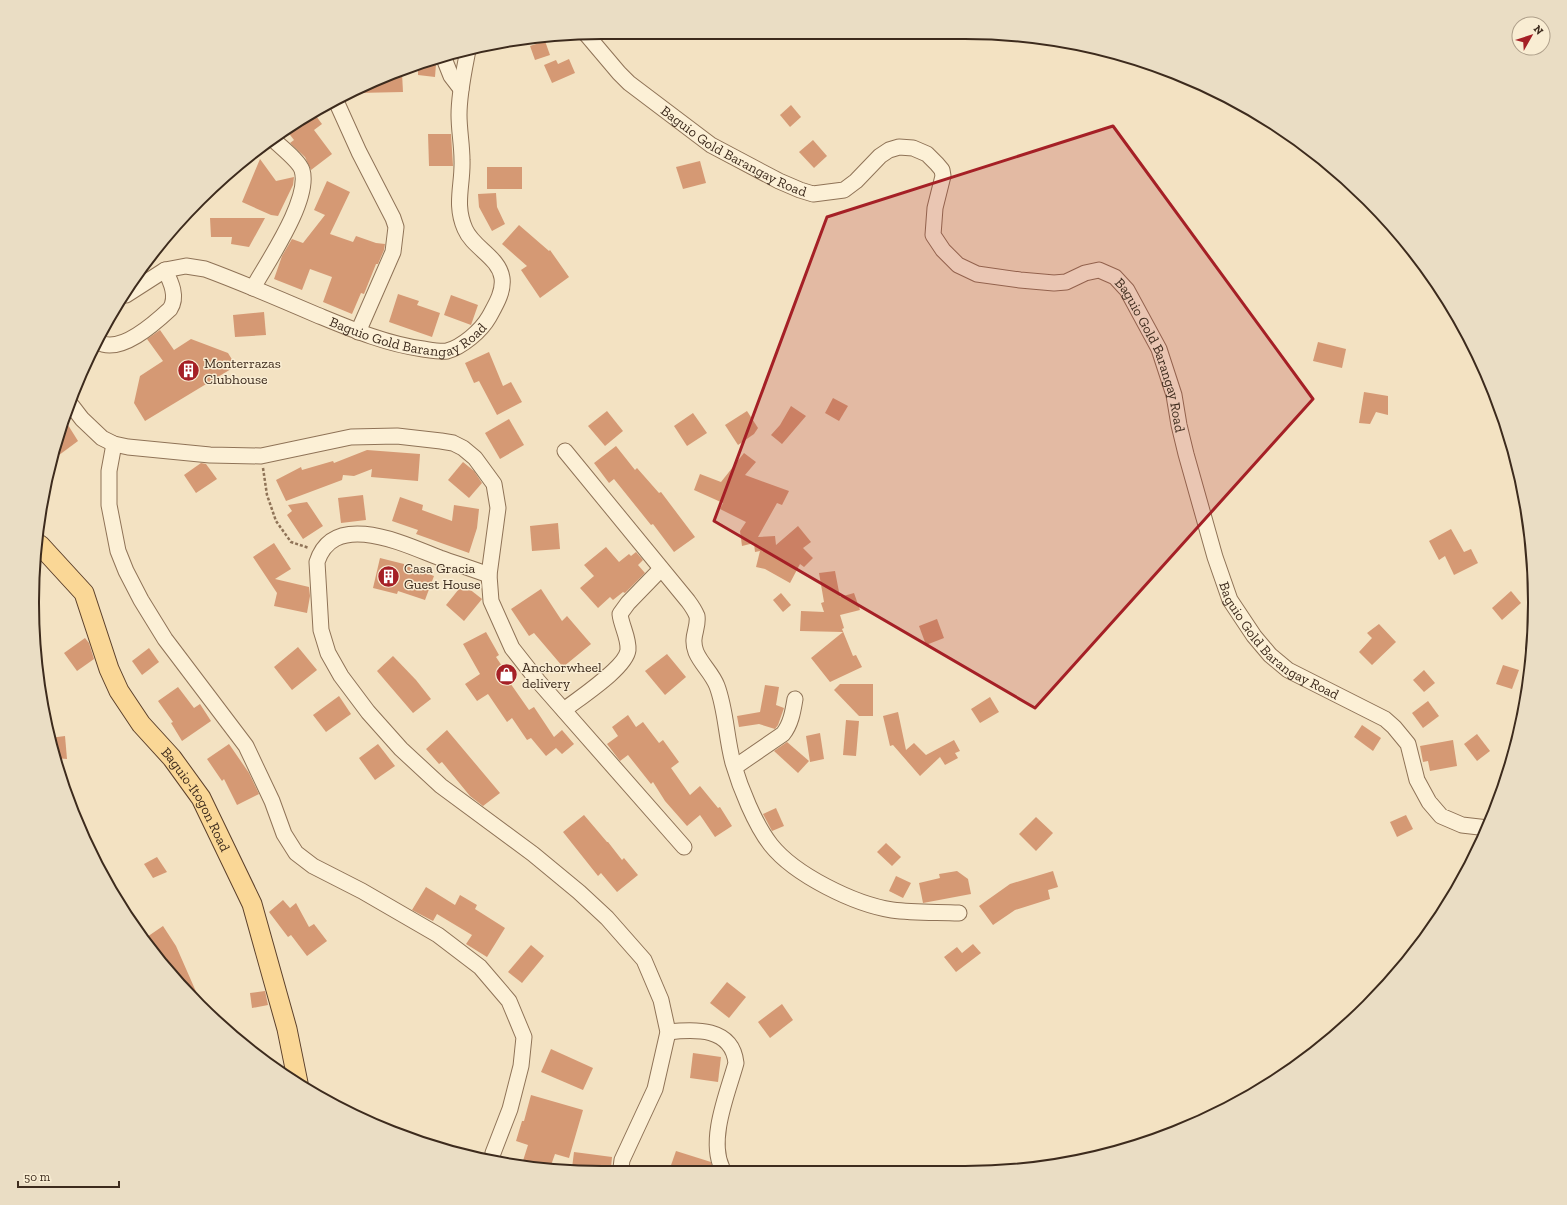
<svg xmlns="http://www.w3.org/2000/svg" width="1567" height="1205" viewBox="0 0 1567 1205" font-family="'Zilla Slab',serif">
<rect width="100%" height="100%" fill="#f3e2c2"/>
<g fill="#d59974">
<polygon points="545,41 550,55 535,60 530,46"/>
<polygon points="569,59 575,73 552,83 544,65 556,60 558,64"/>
<polygon points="435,60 436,64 435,77 418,75 418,67"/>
<polygon points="402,73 403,92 357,93 357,92"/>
<polygon points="791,105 801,117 790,127 780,115"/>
<polygon points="313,112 322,124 314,130 332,154 311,170 305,157 290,143 294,140 287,131"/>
<polygon points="428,134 451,134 453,166 429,166"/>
<polygon points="813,140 827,156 814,168 799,152"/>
<polygon points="260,159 276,181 294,177 293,185 278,216 271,215 242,202"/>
<polygon points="700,161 706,183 683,189 676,167"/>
<rect x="487" y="167" width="35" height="22"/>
<polygon points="327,181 350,192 330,234 353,242 356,236 376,243 385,244 384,250 378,264 376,264 364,294 361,293 352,314 323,302 332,277 310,269 302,290 274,279 282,256 292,239 303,243 325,215 314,210"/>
<polygon points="496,193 497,207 505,224 492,231 479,207 478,194"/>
<polygon points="210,218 265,218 249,247 231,244 232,237 211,237"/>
<polygon points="519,225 549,251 550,250 569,277 540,298 521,270 527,266 502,244"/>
<polygon points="398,294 419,301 417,305 440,313 432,337 389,322"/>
<polygon points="451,295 478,305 471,325 444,315"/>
<polygon points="264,312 266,335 235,337 233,315"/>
<polygon points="160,330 174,350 191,339 228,353 236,366 145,421 134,403 140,376 163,361 147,339"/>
<polygon points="1318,342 1346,349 1342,368 1313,361"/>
<polygon points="489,352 503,386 511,382 522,402 497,415 479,381 474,383 465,363"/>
<polygon points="1364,392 1388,396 1388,415 1376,412 1370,424 1359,423"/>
<polygon points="833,398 848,406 839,421 825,413"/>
<polygon points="791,406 806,416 782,444 771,435 780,425"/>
<polygon points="607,411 623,431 605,446 588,426"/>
<polygon points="747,411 758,428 754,434 738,445 725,425"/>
<polygon points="693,413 707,433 687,446 674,426"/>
<polygon points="509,419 524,445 500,459 485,433"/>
<polygon points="68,425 78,441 51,461 51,455 62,429"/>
<polygon points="616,446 635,470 637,468 659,493 661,492 695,537 674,552 653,524 651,525 614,479 609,483 594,463"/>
<polygon points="367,450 420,454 418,481 371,477 372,469 354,476 343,475 342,480 286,501 276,480 301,467 302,470 333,461 334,463"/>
<polygon points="744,453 756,462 745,475 789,491 782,505 777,503 758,537 775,536 776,545 798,526 811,542 803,548 813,558 804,567 800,564 790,583 765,569 756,567 760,551 755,552 754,543 742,546 740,531 746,522 720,509 723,503 694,490 700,474 721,482"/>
<polygon points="463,462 474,471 482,483 469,498 448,480"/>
<polygon points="201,463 206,464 217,479 196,493 184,475"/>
<polygon points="363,495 366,520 341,523 338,498"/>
<polygon points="400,497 423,505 422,510 452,521 454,505 479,509 477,528 469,553 416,534 418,530 392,521"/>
<polygon points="307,502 323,526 303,539 287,515 292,511 288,505"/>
<polygon points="558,523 560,549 532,551 530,526"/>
<polygon points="1451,529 1464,552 1471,549 1478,563 1454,575 1445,556 1439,560 1429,541"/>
<polygon points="274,543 291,569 275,579 309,587 310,596 307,613 274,606 277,593 253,557"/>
<polygon points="606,547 619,562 629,554 631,556 636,552 643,560 638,565 645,573 625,593 623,592 613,600 610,597 598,608 580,588 594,576 584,565"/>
<polygon points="380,558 404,564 404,565 434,576 425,600 398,591 397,594 373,588"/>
<polygon points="835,571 840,597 854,593 860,610 840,615 844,628 842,629 853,656 856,655 862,667 830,682 811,658 843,632 800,631 801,611 824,612 821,603 824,602 819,573"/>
<polygon points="463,584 482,599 464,621 446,605"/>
<polygon points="541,589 562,621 567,616 591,644 563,667 534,633 529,636 511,609"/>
<polygon points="1511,591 1521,603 1502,620 1492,608"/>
<polygon points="781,593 791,605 783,612 773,600"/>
<polygon points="937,619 944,638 926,645 919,626"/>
<polygon points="1379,624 1396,642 1372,665 1359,652 1372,638 1367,633"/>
<polygon points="486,632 499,655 496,657 510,678 508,680 529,710 534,707 554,737 562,730 574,744 562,754 556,748 546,756 531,738 527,740 512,718 507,722 488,694 477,701 465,684 480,674 463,644"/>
<polygon points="85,638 89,643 94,659 77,671 64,653"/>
<polygon points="298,647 317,670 292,690 274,667"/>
<polygon points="149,648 159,662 142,675 132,661"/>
<polygon points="667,654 686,677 665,695 645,671"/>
<polygon points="393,656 416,680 431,699 413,713 377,671"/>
<polygon points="1503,665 1519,670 1512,689 1496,684"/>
<polygon points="1424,670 1435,683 1424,692 1413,680"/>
<polygon points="840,684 873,684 873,716 859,716 834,690"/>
<polygon points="765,685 779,687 776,705 784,708 778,725 775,729 759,724 739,727 737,716 760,712"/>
<polygon points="178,687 194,708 200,704 211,721 182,741 171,723 173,722 158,701"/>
<polygon points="339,696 351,714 326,732 313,715"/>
<polygon points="990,697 999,712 980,723 971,709"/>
<polygon points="1428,701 1439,716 1423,728 1412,713"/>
<polygon points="898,712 906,750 914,743 926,755 954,740 960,751 955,753 958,758 945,765 940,757 920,776 893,745 890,746 883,716"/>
<polygon points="628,715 636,727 643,722 659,743 663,740 679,762 671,768 690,795 700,786 718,808 720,807 732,826 715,837 700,815 687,826 665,801 653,782 651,784 628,755 620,761 607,744 618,736 612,727"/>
<polygon points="846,720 859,721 856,756 843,755"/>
<polygon points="1362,725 1381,738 1373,751 1354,737"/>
<polygon points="447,730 500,793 483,806 470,796 442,762 439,764 426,749"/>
<polygon points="820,733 824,759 810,762 806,736"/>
<polygon points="1477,734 1490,751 1477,761 1464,744"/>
<polygon points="65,736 67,759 55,758 52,750 50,738"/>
<polygon points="1453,740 1457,766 1430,771 1428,761 1423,762 1420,746"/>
<polygon points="787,742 809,761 798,773 774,751"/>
<polygon points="229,744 249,773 259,794 237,805 224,779 222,781 207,759"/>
<polygon points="378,744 395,766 375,780 359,758"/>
<polygon points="776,808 784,826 772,831 763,814"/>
<polygon points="584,815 607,842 608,842 622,860 624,858 638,875 617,892 601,873 598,876 563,832"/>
<polygon points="1406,815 1413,829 1397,837 1390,822"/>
<polygon points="1036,817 1053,833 1036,851 1019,834"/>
<polygon points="886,843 901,857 892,866 877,852"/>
<polygon points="157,857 167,872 153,878 144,864"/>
<polygon points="957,871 968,879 971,894 923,903 919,883 940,878 939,874"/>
<polygon points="1053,871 1058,887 1048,890 1050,899 1015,910 993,925 979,906 1010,884"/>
<polygon points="896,876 911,883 903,898 889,891"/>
<polygon points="426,887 455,905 460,895 477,905 475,909 505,928 487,957 466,944 472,935 437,914 433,921 412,910"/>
<polygon points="283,900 290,908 296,903 309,927 314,924 327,941 307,956 291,935 288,937 269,912"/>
<polygon points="163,926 176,946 201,1003 198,1005 173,974 166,958 162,961 144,939"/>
<polygon points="973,944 981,953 956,972 944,957 957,947 962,953"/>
<polygon points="531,945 544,956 522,983 508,972"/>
<polygon points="727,982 746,997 729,1018 710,1003"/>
<polygon points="265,991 268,1005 252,1008 250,993"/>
<polygon points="782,1004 793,1020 770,1038 758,1022"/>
<polygon points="551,1049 593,1068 583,1090 541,1072"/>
<polygon points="693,1053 721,1057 718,1082 690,1078"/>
<polygon points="531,1095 583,1110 569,1158 555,1154 550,1168 528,1168 521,1167 528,1145 516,1141 522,1121 524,1121"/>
<polygon points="676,1151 711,1162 713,1168 670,1168"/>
<polygon points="574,1152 612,1157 611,1168 572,1168"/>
</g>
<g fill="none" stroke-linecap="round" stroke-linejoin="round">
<defs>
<g id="minor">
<path id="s1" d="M586 34 619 73 629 83 711 145 779 181 800 190 813 194 844 190 856 181 880 156 889 150 899 147 913 148 927 154 937 164 942 170 943 176 935 208 933 235 943 250 958 265 977 274 1020 280 1054 283 1066 282 1085 273 1099 270 1115 277 1127 290 1159 349 1174 395 1179 425 1186 454 1215 557 1230 600 1254 636 1270 655 1288 670 1385 719 1394 727 1408 744 1417 780 1429 802 1441 816 1462 825 1488 828"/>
<polyline points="443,56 451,76 461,89"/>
<polyline points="336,101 359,152 393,218 396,227 393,252 358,332"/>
<path d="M253 288C268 261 311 199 302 170 299 161 282 148 275 141"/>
<path id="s2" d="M126 295 165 270 186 266 205 269C243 283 280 299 317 315 351 329 386 344 423 349 430 350 440 352 447 351 462 347 481 331 489 317 495 306 504 292 502 278 499 257 473 248 465 229 454 204 463 185 462 160 462 145 459 130 459 115 459 93 464 71 468 50"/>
<path d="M98 342C120 355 155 323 170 309 178 297 171 282 165 270"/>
<polyline points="72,406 82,419 102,438 114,444 128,447 210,455 261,456 351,437 397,436 441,441 453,443 463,448 475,458 494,484 498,508 489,575 491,601 512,648 538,681 684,847"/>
<polyline points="114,444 109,471 109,505 118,551 126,571 141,600 165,639 246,746 272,801 284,834 296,853 313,866 362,891 438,935 480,967 509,1001 524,1037 521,1066 510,1109 493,1153 492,1160"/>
<path d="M565 451 688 601C691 605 695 611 697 616 699 629 690 636 696 652 701 664 712 673 717 686 726 710 726 737 733 763 740 787 755 825 771 845 795 875 854 904 892 910 914 913 937 912 959 913"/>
<path d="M489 575C473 569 457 564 440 558 406 545 334 509 317 562L321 630 328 653 341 676 368 712 401 749 441 786 533 854 579 892 607 918 644 960 661 1000 668 1032 655 1089 622 1160 621 1168"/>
<path d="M564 710C579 698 626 668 628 650 629 638 621 625 620 614L628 603 661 569"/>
<path d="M735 767 783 734C791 724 793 711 795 699"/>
<path d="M668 1032C695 1029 732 1027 736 1063 728 1092 708 1139 722 1168"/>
</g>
<g id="major">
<path id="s3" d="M40 545 84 593 109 669 119 691 141 724 172 758 201 798 252 904 287 1029 298 1083"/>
</g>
</defs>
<use href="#minor" stroke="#8f7357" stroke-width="17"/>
<use href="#major" stroke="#5c402b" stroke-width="21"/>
<polyline stroke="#8f7357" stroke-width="2.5" stroke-dasharray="3 2" stroke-linecap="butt" points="263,468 267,495 276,521 291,542 309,548"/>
<use href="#minor" stroke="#fcf0d6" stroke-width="15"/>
<use href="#major" stroke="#fad796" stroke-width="19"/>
</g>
<path fill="#a52026" fill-opacity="0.2" stroke="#a52026" stroke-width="3" stroke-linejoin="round" d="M1113 126 1313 399 1035 708 714 521 827 217Z"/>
<defs>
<symbol id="building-disc" viewBox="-11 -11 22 22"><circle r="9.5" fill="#a52026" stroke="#f9edd3"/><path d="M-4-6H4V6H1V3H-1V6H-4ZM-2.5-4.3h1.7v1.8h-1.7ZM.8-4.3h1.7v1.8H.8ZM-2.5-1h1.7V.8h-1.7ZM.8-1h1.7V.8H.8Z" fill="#fff"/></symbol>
<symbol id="shop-disc" viewBox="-11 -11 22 22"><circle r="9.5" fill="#a52026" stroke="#f9edd3"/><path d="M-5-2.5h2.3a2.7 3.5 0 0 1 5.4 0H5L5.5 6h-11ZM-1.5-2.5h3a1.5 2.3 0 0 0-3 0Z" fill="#fff"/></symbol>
</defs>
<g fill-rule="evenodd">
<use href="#building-disc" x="176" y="358" width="25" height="25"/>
<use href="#building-disc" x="376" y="564" width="25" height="25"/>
<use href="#shop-disc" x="494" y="662" width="25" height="25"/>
</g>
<g text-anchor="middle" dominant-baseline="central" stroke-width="3" stroke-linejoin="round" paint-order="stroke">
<g font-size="14" fill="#3d2b1d" stroke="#f9edd3">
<text stroke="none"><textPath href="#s1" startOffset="191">Baguio Gold Barangay Road</textPath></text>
<text stroke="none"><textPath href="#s2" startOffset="306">Baguio Gold Barangay Road</textPath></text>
<text stroke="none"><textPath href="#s1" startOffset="791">Baguio Gold Barangay Road</textPath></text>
<text stroke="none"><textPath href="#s1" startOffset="1114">Baguio Gold Barangay Road</textPath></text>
<text stroke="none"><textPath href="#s3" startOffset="303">Baguio-Itogon Road</textPath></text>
</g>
<g font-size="14" fill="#3d2b1d" stroke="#f9edd3" text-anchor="start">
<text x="204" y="363">Monterrazas<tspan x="204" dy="16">Clubhouse</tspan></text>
<text x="404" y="568">Casa Gracia<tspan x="404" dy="16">Guest House</tspan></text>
<text x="522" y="667">Anchorwheel<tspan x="522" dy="16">delivery</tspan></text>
</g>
</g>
<path d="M0 0H1567V1205H0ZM602 39H965A563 563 0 0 1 1528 602V603A563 563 0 0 1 965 1166H602A563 563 0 0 1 39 603V602A563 563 0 0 1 602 39Z" fill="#eaddc4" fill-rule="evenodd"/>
<path fill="none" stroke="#3d2b1d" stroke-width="2" d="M602 39H965A563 563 0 0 1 1528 602V603A563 563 0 0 1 965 1166H602A563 563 0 0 1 39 603V602A563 563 0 0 1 602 39Z"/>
<g transform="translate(1531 36) rotate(51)"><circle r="19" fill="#f9edd3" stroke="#ae9f8a"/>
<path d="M0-3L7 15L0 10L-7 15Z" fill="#a52026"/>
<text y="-6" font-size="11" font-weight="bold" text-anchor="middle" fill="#3d2b1d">N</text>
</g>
<path d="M18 1181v6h101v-6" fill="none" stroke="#3d2b1d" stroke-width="2"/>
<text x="24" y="1181" font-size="12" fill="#3d2b1d" stroke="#f9edd3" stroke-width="3" paint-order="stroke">50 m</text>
</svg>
